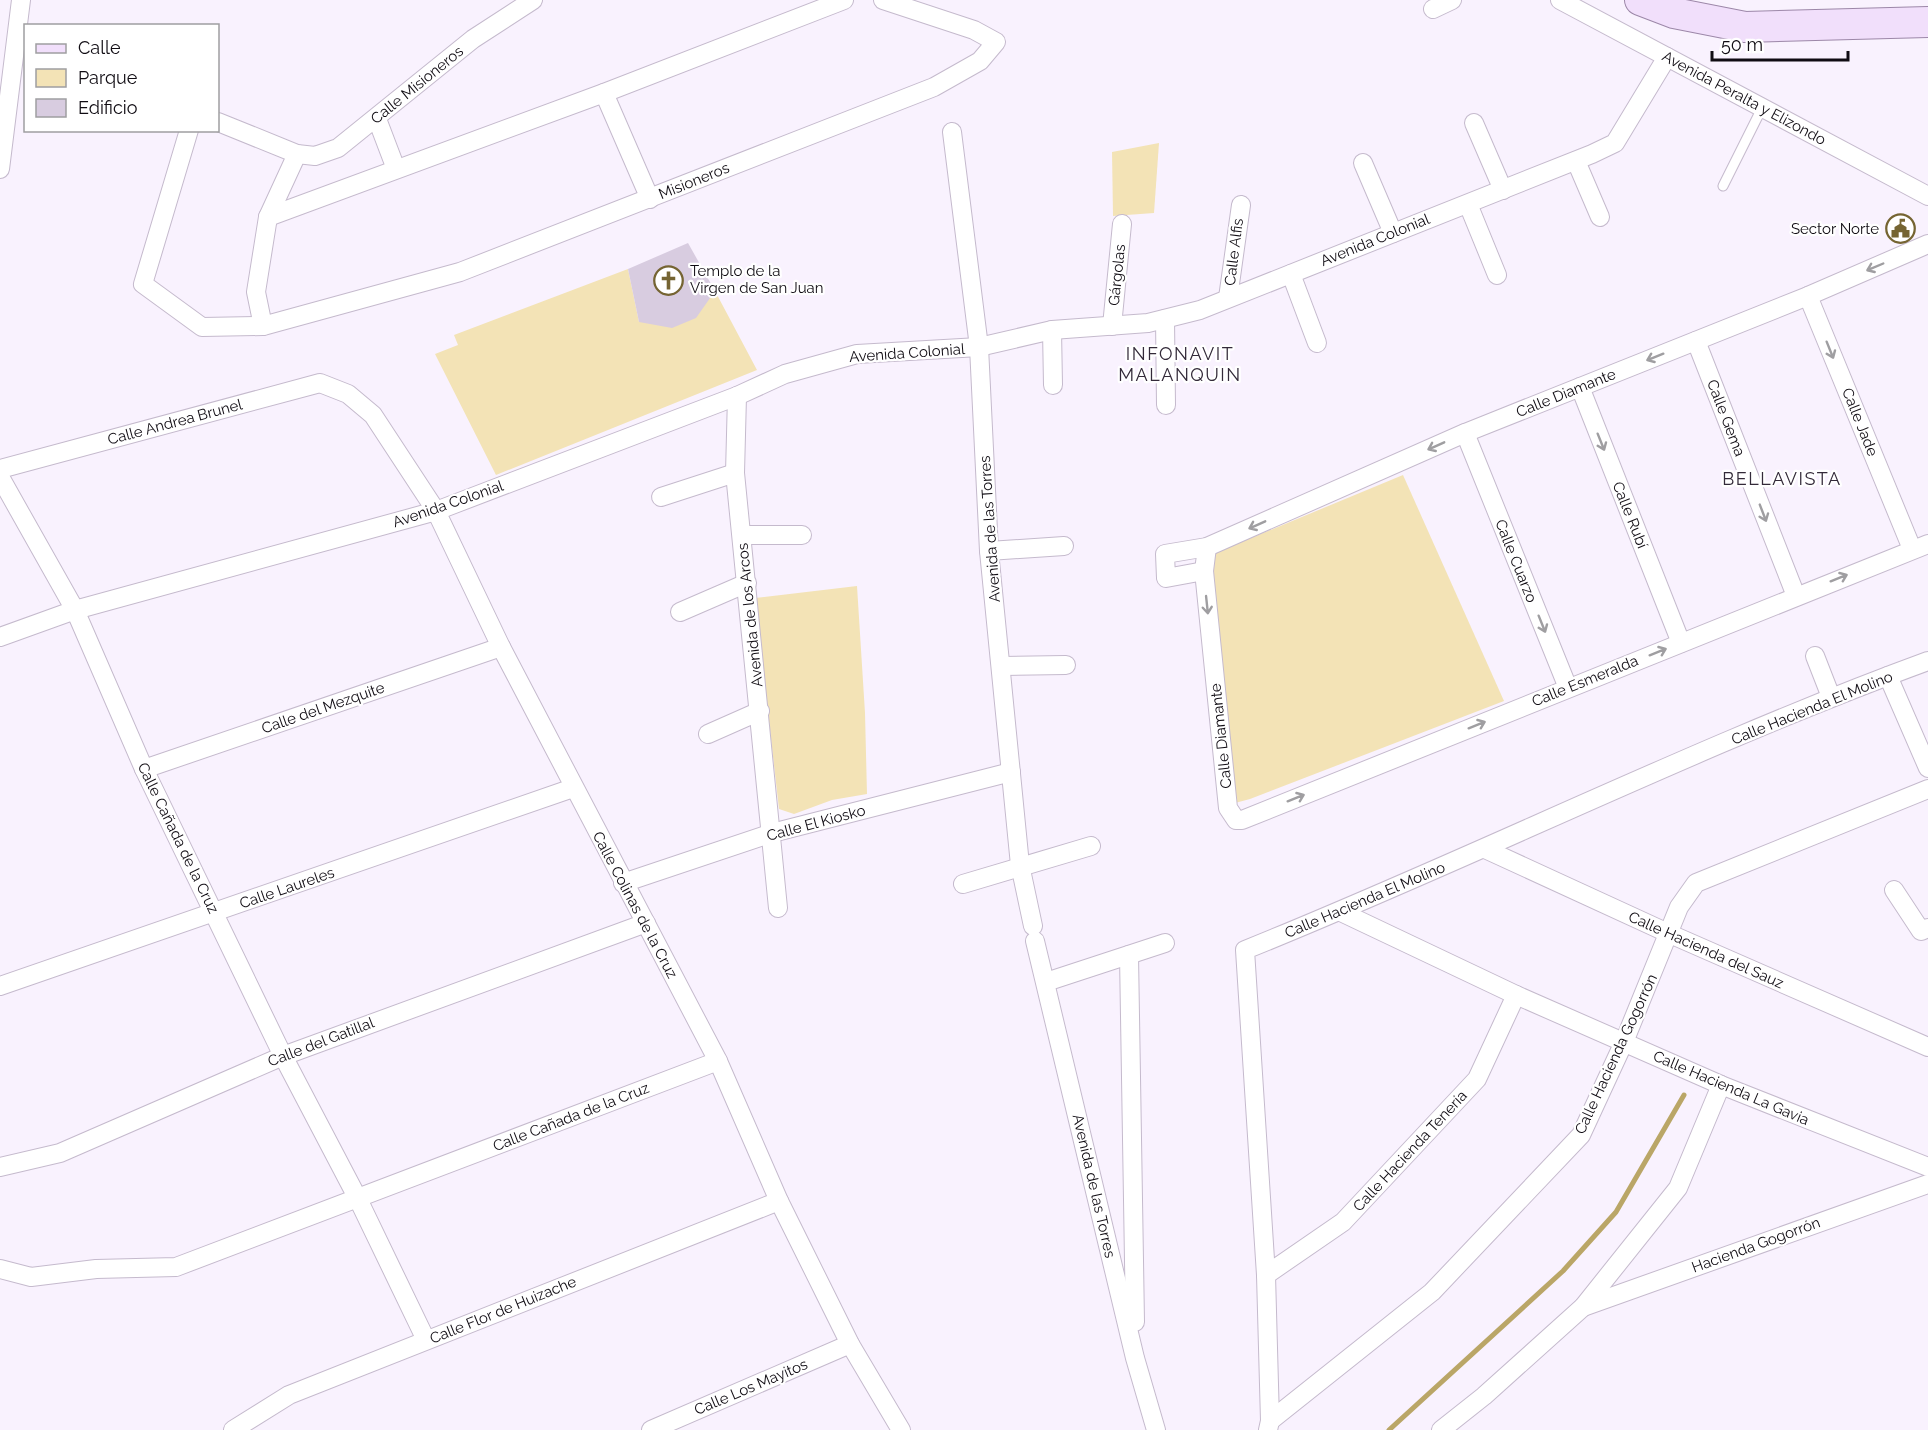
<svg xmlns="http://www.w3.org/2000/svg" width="1928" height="1430" viewBox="0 0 1928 1430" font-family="Raleway,sans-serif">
<rect width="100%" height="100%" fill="#f9f2fe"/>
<g fill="#f3e3b6">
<polygon points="1159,143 1154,213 1113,216 1112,152"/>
<polygon points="628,269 639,322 715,291 757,370 496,475 435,354 458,345 454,335"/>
<polygon points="1403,475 1504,701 1250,799 1235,803 1213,584 1215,553"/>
<polygon points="857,586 865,713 867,794 832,800 794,814 779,809 755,598"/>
</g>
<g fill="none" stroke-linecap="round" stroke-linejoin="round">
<polyline stroke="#baa667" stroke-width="5" points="1389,1430 1563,1271 1616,1212 1684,1095"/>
</g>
<polygon fill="#d8cce0" points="688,243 715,291 696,318 672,328 639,322 628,269"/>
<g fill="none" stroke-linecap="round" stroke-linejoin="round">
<defs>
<polyline id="service" points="1723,186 1762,108"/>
<g id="minor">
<polyline points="1560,0 1928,196"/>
<polyline points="1433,9 1452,0"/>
<polyline points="604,93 650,199"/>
<polyline points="377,119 396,169"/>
<polyline points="218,122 297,154 315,156 338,148 473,39 533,0"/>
<polyline points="1474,123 1503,190"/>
<polyline points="189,130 143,284 202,327 263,326 460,272 934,87 980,61 996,42 974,30 883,0"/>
<polyline points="952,132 979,347 989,551 1020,865 1033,926"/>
<polyline points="1576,161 1600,217"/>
<polyline points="1363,163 1393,233"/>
<polyline points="0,169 21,0"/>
<polyline points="1468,204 1497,275"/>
<polyline points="268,217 604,93 844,0"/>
<polyline points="1291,274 1317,343"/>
<polyline points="1808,296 1912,549"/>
<polyline points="1228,298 1241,205"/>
<polyline points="1165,319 1166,405"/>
<polyline points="263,326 256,292 268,217 297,154"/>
<polyline points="1112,326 1122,224"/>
<polyline points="1052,330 1053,385"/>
<polyline points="1696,341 1796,596"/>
<polyline points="1580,387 1681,643"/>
<polyline points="737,396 735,473 778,908"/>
<polyline points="1465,433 1568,688"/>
<polyline points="0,469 320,383 348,394 373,415 436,511 501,647 718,1061 779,1201 850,1344 901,1430"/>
<polyline points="0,477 75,610 144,769 283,1056 358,1199 426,1340"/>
<polyline points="661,497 735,473"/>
<polyline points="742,535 802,535"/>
<polyline points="1207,547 1204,571 1228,808 1236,820 1242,820 1928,544"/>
<polyline points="989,551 1064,546"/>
<polyline points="1204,571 1166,578 1165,554 1207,547 1465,433 1808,296 1928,244"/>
<polyline points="680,612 747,583"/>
<polyline points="0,637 75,610 436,511 737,396 785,374 857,354 979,347 1052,330 1148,323 1200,310 1592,154 1615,143 1667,57"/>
<polyline points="1815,656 1831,697"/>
<polyline points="1001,666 1066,665"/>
<polyline points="1888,676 1928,768"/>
<polyline points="708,734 760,711"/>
<polyline points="144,769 501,647"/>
<polyline points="1485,849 1670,934 1928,1047"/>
<polyline points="623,883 772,833 1011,772"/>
<polyline points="963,884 1091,846"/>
<polyline points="1894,890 1921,931 1928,928"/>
<polyline points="1341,912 1516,995 1721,1085 1928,1167"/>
<polyline points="1035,941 1135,1358 1156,1430"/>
<polyline points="1129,955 1135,1322"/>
<polyline points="1046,982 1165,943"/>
<polyline points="0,986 573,788"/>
<polyline points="0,1167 60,1153 283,1056 646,923"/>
<polyline points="0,1269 31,1277 96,1269 176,1267 718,1061"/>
<polyline points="1266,1275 1343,1222 1477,1079 1516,995"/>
<polyline points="1583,1307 1928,1184"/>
<polyline points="1270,1421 1432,1292 1581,1135 1624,1042 1679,907 1696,883 1928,789"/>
<polyline points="233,1430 289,1395 779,1201"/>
<polyline points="651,1430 850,1344"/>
<path d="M1268 1430 1270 1421 1266 1275 1245 950C1474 858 1696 746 1928 661"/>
<polyline points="1441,1430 1484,1396 1583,1307 1678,1188 1721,1085"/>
</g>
<polyline id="primary" points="1640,0 1674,13 1745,27 1928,22"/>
</defs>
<use href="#service" stroke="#c5bacd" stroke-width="11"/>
<use href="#minor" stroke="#c5bacd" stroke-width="20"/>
<use href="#primary" stroke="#9c87a8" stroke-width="32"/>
<use href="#service" stroke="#fff" stroke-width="9"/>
<use href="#minor" stroke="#fff" stroke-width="18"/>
<use href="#primary" stroke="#f1dffb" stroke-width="30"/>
</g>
<defs><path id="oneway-shaft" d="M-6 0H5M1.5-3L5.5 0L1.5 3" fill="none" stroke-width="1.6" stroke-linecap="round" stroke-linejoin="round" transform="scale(1.5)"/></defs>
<g stroke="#9f9ea1">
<use href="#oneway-shaft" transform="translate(1875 267) rotate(157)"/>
<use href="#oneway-shaft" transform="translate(1830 350) rotate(68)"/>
<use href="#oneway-shaft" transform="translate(1655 357) rotate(158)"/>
<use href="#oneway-shaft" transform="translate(1601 442) rotate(68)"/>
<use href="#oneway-shaft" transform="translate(1436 446) rotate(156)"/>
<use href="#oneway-shaft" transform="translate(1763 513) rotate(69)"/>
<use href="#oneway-shaft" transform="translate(1257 525) rotate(156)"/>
<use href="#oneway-shaft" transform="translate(1839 578) rotate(-22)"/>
<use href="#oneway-shaft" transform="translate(1207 605) rotate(84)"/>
<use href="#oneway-shaft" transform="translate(1542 624) rotate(68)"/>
<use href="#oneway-shaft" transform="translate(1658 652) rotate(-22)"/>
<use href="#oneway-shaft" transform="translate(1477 725) rotate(-22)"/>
<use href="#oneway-shaft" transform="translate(1296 798) rotate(-22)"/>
</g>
<defs>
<symbol id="civic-ring" viewBox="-11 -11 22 22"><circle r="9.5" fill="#fff" stroke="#756432" stroke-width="1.5"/><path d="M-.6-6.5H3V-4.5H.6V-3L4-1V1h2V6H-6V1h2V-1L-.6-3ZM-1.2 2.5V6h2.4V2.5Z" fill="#756432"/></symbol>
<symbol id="church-ring" viewBox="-11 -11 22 22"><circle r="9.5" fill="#fff" stroke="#756432" stroke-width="1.5"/><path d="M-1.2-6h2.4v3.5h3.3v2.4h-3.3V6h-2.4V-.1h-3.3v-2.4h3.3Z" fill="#756432"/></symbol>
</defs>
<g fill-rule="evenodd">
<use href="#civic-ring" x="1884" y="212" width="33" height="33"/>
<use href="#church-ring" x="652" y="264" width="33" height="33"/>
</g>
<g text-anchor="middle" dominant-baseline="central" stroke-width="4.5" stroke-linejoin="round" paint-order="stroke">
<g font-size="15" fill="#100c13" stroke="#fff">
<text transform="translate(417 85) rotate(-39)">Calle Misioneros</text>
<text transform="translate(1744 98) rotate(28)">Avenida Peralta y Elizondo</text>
<text transform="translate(694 181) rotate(-22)">Misioneros</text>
<text transform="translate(1375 240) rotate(-22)">Avenida Colonial</text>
<text transform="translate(1234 252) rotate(-83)">Calle Alfis</text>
<text transform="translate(1117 275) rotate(-84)">Gárgolas</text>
<text transform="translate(907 353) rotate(-4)">Avenida Colonial</text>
<text transform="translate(1566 393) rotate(-22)">Calle Diamante</text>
<text transform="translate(1726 418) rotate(69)">Calle Gema</text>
<text transform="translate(175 422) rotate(-15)">Calle Andrea Brunel</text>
<text transform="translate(1860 422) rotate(68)">Calle Jade</text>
<text transform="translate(448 504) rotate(-19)">Avenida Colonial</text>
<text transform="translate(1630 515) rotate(68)">Calle Rubí</text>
<text transform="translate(990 529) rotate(-94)">Avenida de las Torres</text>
<text transform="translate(1516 561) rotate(68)">Calle Cuarzo</text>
<text transform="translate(750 615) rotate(-96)">Avenida de los Arcos</text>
<text transform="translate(1585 681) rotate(-22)">Calle Esmeralda</text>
<text transform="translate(323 708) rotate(-19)">Calle del Mezquite</text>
<text transform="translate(1812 708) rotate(-22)">Calle Hacienda El Molino</text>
<text transform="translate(1221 736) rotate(-96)">Calle Diamante</text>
<text transform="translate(816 823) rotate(-15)">Calle El Kiosko</text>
<text transform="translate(178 838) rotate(64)">Calle Cañada de la Cruz</text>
<text transform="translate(287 888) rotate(-19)">Calle Laureles</text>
<text transform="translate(1365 900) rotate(-23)">Calle Hacienda El Molino</text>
<text transform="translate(635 905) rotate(62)">Calle Colinas de la Cruz</text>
<text transform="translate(1706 950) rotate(24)">Calle Hacienda del Sauz</text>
<text transform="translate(321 1042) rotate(-21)">Calle del Gatillal</text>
<text transform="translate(1616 1054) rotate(-65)">Calle Hacienda Gogorrón</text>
<text transform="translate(1731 1088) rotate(23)">Calle Hacienda La Gavia</text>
<text transform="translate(571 1117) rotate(-21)">Calle Cañada de la Cruz</text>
<text transform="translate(1410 1151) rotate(-47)">Calle Hacienda Tenería</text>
<text transform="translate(1094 1186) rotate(77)">Avenida de las Torres</text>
<text transform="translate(1756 1245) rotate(-20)">Hacienda Gogorrón</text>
<text transform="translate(503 1310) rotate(-22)">Calle Flor de Huizache</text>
<text transform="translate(751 1387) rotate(-23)">Calle Los Mayitos</text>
</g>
<g font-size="15" fill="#100c13" stroke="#fff" text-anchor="end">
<text x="1879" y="229">Sector Norte</text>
<text x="690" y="271" text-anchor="start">Templo de la<tspan x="690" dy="17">Virgen de San Juan</tspan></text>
</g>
<g font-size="18" letter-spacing="1.5" fill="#332a39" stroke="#fff">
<text x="1180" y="353">INFONAVIT<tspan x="1180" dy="21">MALANQUIN</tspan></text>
<text x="1782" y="478">BELLAVISTA</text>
</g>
</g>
<rect x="24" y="24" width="195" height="108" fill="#ffffff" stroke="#9f9ea1" stroke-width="1.5"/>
<rect x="36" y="44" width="30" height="9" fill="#f1dffb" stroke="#9f9ea1" stroke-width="1.5"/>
<text x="78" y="54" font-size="18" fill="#100c13">Calle</text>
<rect x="36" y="69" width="30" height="18" fill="#f3e3b6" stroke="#9f9ea1" stroke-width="1.5"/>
<text x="78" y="84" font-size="18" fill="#100c13">Parque</text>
<rect x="36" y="99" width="30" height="18" fill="#d8cce0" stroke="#9f9ea1" stroke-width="1.5"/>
<text x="78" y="114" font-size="18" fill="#100c13">Edificio</text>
<path d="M1712 51v9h136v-9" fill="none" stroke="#100c13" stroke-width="3"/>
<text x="1721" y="51" font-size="18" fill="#100c13" stroke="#ffffff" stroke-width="4.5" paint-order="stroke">50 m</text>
</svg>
